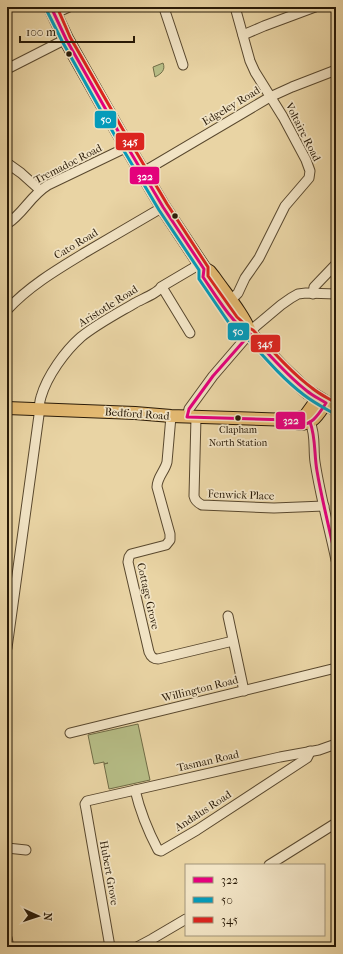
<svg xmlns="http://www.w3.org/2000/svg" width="343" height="954" viewBox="0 0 343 954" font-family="'IM FELL French Canon',serif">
<rect width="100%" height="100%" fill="#e9d4a4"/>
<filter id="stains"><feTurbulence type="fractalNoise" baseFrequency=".005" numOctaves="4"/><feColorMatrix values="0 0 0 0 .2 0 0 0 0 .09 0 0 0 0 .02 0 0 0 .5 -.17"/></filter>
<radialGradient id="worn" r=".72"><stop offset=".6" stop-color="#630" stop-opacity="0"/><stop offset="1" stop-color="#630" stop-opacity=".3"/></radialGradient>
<g fill="#b6bd86" stroke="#706c46">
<path d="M163 63C166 70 161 74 155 77L153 67Z"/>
<polygon points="138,724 150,780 109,789 104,764 108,763 104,764 104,762 94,764 88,735"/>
</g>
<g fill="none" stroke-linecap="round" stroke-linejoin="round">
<defs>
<g id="minor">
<polyline points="166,7 165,11 183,65"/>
<polyline points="54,14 69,7"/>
<polyline points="243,35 264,26 315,7"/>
<polyline points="7,69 66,39"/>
<polyline points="7,163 21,173 40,190"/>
<polyline points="143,172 270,97 292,87 336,70"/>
<path d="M7 224C24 213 30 196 48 185L121 150 127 146"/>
<polyline points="162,287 190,333"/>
<polyline points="313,294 314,287 336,264"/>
<polyline points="230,301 238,293 245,278 259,258 285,206 309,178 310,171 306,160 283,117 255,72 250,61 235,7"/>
<path d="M7 310C29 286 58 269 86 252 112 237 137 222 163 207"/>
<path d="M171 416 167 462C165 471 157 477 157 487L170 534V540L166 545 131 554 129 557 128 562 149 652C151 657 153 659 158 659L233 641"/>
<polyline points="187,417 189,409 213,376 256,326 281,305 291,298 298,294 306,293 336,294"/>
<path d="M196 417 194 496C195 501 198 503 202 505L274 508 324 506"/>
<path d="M310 422C316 435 313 449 315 462 320 495 329 527 336 560"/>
<polyline points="228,616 244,691"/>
<path d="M7 648 39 415C39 409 39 403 41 397 47 376 65 351 81 337 97 324 118 313 135 303 142 299 158 293 161 287L200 264"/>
<polyline points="70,733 336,668"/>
<path d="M135 790C140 811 148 831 158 850L161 851 197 830 307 758 309 754 310 751"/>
<polyline points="7,848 26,850"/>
<polyline points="269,865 336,823"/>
<polyline points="7,938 9,947"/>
<polyline points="110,947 86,809 85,804 87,801 280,757 319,750 336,744"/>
<polyline points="137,947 152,939 186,919"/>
</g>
<g id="major">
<polyline points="7,408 135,413 171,416 291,420 305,416 318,398"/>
<path d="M299 424C314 424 318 414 326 403"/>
</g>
<g id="highway">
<path d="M51 7 66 39 118 131 163 207 204 269 209 272 213 277C224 293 243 315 250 334"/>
<polyline points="243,329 250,334 281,367 300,385 308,392 336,409"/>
</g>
</defs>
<use href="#minor" stroke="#59482e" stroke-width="11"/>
<use href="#major" stroke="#291a07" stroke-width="14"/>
<use href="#highway" stroke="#291a07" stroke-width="16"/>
<use href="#minor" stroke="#f1e3c4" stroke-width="9"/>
<use href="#major" stroke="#e4ba72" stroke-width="12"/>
<use href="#highway" stroke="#e4ba72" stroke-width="14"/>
<defs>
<g id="bus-1">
<path d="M51 7 66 39 118 131 163 207 204 269 203 277C214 293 233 325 250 334"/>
<path d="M250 334C268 353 286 375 307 391 313 396 320 399 326 403 320 412 312 427 298 424 295 423 292 421 289 420L187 417 189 409 213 376Z"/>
<path d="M310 422C316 438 314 455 317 471 322 501 330 530 336 560"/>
</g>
<path id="bus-2" d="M46 9 62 41 114 134 159 210 199 270V279L229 323 243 336 247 338C265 358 283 379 304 395 313 402 324 408 333 413"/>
<path id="bus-3" d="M57 7 70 37 122 128 167 204 208 267V276L237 317 249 328 253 330C272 350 290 372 312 388 319 394 328 398 336 403"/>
</defs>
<use href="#bus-1" stroke="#f1e3c4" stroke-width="6"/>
<use href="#bus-2" stroke="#f1e3c4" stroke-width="6"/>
<use href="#bus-3" stroke="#f1e3c4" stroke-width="6"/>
<use href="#bus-1" stroke="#e5007d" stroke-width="3"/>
<use href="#bus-2" stroke="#049bba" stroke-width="3"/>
<use href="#bus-3" stroke="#dc241f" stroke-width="3"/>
</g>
<g fill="#291a07" stroke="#f1e3c4" stroke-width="1.5">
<circle cx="69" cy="54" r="3.5"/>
<circle cx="175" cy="216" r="3.5"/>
<circle cx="238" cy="418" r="3.5"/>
</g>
<g text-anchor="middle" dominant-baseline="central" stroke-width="3.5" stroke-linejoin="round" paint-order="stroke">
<g font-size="10" fill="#291a07" stroke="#f1e3c4">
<text x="238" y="430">Clapham<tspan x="238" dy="13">North Station</tspan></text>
</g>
<g font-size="11" fill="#291a07" stroke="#f1e3c4">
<text transform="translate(231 106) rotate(-31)">Edgeley Road</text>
<text transform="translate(303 132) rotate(63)">Voltaire Road</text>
<text transform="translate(68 164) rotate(-27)">Tremadoc Road</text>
<text transform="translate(76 244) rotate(-31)">Cato Road</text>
<text transform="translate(108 306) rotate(-32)">Aristotle Road</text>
<text transform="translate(137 414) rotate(4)">Bedford Road</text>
<text transform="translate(241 495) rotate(2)">Fenwick Place</text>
<text transform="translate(148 596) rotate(77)">Cottage Grove</text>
<text transform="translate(200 689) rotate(-14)">Willington Road</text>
<text transform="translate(208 761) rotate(-13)">Tasman Road</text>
<text transform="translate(203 811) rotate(-33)">Andalus Road</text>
<text transform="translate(109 873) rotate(80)">Hubert Grove</text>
</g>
</g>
<g stroke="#f1e3c4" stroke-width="1.5">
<rect x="94" y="110" width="23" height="19" rx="4" fill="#049bba"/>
<rect x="115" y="132" width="30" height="19" rx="4" fill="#dc241f"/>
<rect x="129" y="166" width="31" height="19" rx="4" fill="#e5007d"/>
<rect x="227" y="322" width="23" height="19" rx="4" fill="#049bba"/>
<rect x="250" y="334" width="31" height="19" rx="4" fill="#dc241f"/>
<rect x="275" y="411" width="31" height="19" rx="4" fill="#e5007d"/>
</g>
<g font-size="11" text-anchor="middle" font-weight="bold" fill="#fff">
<text x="106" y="123">50</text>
<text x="130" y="145">345</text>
<text x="145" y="180">322</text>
<text x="238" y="335">50</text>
<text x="265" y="347">345</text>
<text x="291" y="424">322</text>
</g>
<rect width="343" height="954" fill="none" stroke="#e9d4a4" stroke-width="24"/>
<rect x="8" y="8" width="327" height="938" fill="none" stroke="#291a07" stroke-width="2"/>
<rect x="12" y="12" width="319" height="930" fill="none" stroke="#291a07"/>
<rect x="185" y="864" width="140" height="72" fill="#f1e3c4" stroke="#a19378"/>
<rect x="193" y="877" width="20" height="6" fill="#e5007d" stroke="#a19378"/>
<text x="221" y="884" font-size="12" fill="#291a07">322</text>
<rect x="193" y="897" width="20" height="6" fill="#049bba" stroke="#a19378"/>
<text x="221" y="904" font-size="12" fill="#291a07">50</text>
<rect x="193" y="917" width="20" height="6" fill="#dc241f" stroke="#a19378"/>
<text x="221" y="924" font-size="12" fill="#291a07">345</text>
<g transform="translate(38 916) rotate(93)" stroke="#f1e3c4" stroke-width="3" paint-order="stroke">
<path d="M0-3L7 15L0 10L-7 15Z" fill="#291a07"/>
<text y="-6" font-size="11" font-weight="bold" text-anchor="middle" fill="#291a07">N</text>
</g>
<path d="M20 36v6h114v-6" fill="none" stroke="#291a07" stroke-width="2"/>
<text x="26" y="36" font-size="12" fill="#291a07" stroke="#f1e3c4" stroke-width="3" paint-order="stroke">100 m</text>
<rect width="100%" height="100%" filter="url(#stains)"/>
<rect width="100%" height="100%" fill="url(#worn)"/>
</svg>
